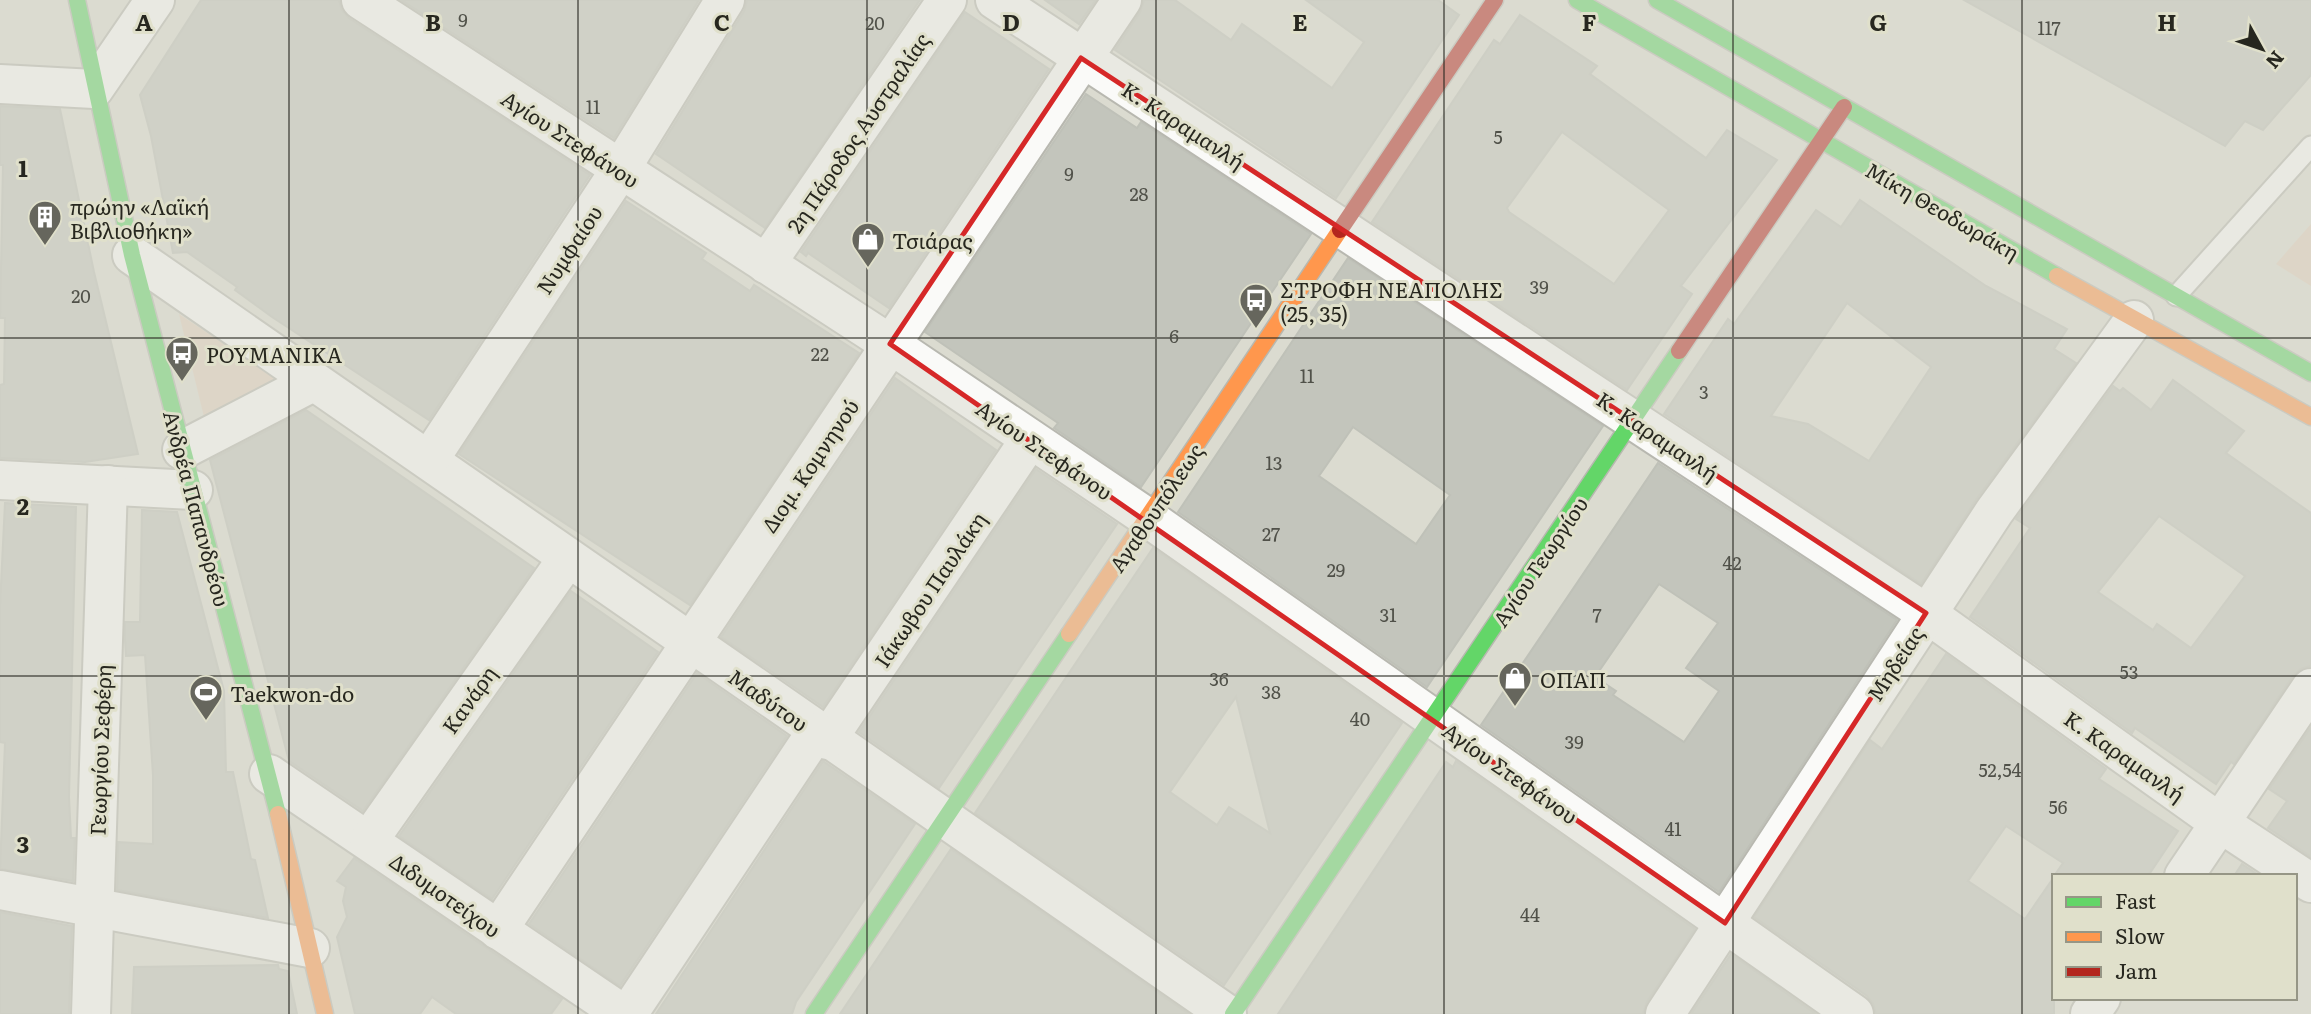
<svg xmlns="http://www.w3.org/2000/svg" width="2311" height="1014" viewBox="0 0 2311 1014" font-family="Literata,serif">
<rect width="100%" height="100%" fill="#dbdbd0"/>
<g fill="#e1cfbc">
<polygon points="2311,224 2311,286 2276,264"/>
<polygon points="179,314 281,382 205,421"/>
</g>
<g fill="#c3c5bc" stroke="#bfc1b8" stroke-width="2" fill-rule="evenodd">
<polygon points="201,0 339,0 342,10 349,18 590,175 429,420 272,317 235,290 237,287 187,252 173,253 151,136 140,95"/>
<polygon points="401,0 699,0 614,138"/>
<polygon points="747,0 920,0 765,228 656,154 744,11"/>
<polygon points="1045,0 1096,0 1079,24"/>
<polygon points="1144,0 1175,0 1231,40 1242,24 1332,88 1364,42 1306,0 1438,0 1459,15 1336,198 1115,50 1140,12"/>
<polygon points="1964,0 2311,0 2311,75 2263,130 2245,121 2225,146"/>
<polygon points="965,12 1049,69 889,308 808,253 806,256 801,252"/>
<path d="M1520 15 1597 66 1590 74 1706 158 1727 130 1777 160 1681 286 1692 294 1627 390 1372 222 1494 40 1500 44ZM1562 132 1669 210 1614 284 1509 212 1507 208Z"/>
<polygon points="1086,94 1137,128 1141,122 1311,234 1141,487 1054,428 1058,423 925,332"/>
<polygon points="0,106 60,109 94,272 138,454 85,462 0,458 0,385 4,384 5,318 0,318 3,165 0,165"/>
<path d="M1860 200 1986 286 2067 329 2054 349 2076 363 1976 500 1921 584 1664 414 1728 319 1734 324 1816 210 1841 227ZM1847 303 1931 367 1869 461 1808 424 1771 416Z"/>
<polygon points="626,201 706,253 702,259 750,291 754,285 859,353 690,605 459,454"/>
<path d="M1348 258 1603 426 1427 687 1178 512ZM1353 427 1450 495 1416 544 1319 476Z"/>
<polygon points="895,378 996,450 823,707 721,637"/>
<path d="M2173 380 2244 431 2226 453 2311 513V666L2301 669 2293 676 2234 764 2231 762 2216 784 2135 728 2132 733 1970 617 2030 528 2016 519 2113 386 2120 391 2123 388 2151 410ZM2159 516 2245 576 2191 648 2157 624 2153 630 2098 592Z"/>
<polygon points="306,410 534,568 363,811 289,761 210,460"/>
<path d="M1658 463 1897 620 1719 892 1481 725ZM1659 584 1718 623 1686 668 1719 691 1684 742 1613 695 1616 691 1595 677Z"/>
<polygon points="1036,469 1117,524 939,788 859,732"/>
<polygon points="5,503 76,507 69,797 71,838 75,838 73,881 0,869 5,743 0,742 0,605"/>
<polygon points="142,510 177,512 224,691 226,772 233,772 251,859 255,860 268,918 117,890 118,842 153,844 153,775 145,655 126,656 125,641 125,622 140,622"/>
<path d="M1153 548 1402 723 1224 985 975 813ZM1236 697 1270 833 1229 807 1217 825 1170 792Z"/>
<polygon points="571,591 658,652 492,899 399,836"/>
<polygon points="1946,654 2106,769 2099,779 2178,831 2148,876 2054,876 2063,863 2006,826 1968,881 2025,919 2054,877 2054,1014 1876,1014 1873,1004 1867,996 1754,917 1870,740 1882,749"/>
<polygon points="697,673 787,736 620,986 529,924"/>
<polygon points="2311,727 2311,857 2268,828 2287,801 2269,789"/>
<polygon points="823,761 915,824 796,1002 792,1014 656,1014"/>
<polygon points="1456,761 1695,929 1647,1002 1643,1014 1278,1014 1446,762 1453,767"/>
<polygon points="951,849 1189,1014 840,1014"/>
<polygon points="354,858 562,999 551,1014 456,1014 432,997 420,1014 355,1014 337,937 347,917 343,901 346,887 337,881"/>
<polygon points="2242,864 2260,876 2234,876"/>
<polygon points="0,912 72,926 69,1014 0,1014"/>
<polygon points="1731,954 1816,1014 1691,1014"/>
<polygon points="278,965 279,969 288,971 297,1014 132,1014 134,967"/>
</g>
<g fill="none" stroke-linecap="round" stroke-linejoin="round">
<defs>
<polyline id="lane" points="2176,296 2311,146"/>
<g id="street">
<polyline points="361,0 890,344 1148,518 1854,1014"/>
<polyline points="995,0 1926,613 2220,823 2311,883"/>
<polyline points="0,84 94,89 155,0"/>
<polyline points="132,255 1227,1014"/>
<polyline points="766,264 947,0"/>
<polyline points="182,450 313,382"/>
<polyline points="429,460 620,170 725,0"/>
<polyline points="0,480 193,490"/>
<polyline points="827,740 1030,439"/>
<polyline points="269,774 623,1014"/>
<polyline points="369,840 567,559"/>
<polyline points="2184,876 2311,688"/>
<polyline points="0,890 310,948"/>
<polyline points="498,930 1122,0"/>
<polyline points="91,1014 108,485"/>
<polyline points="628,1014 816,732"/>
<polyline points="1665,1014 1994,512 2134,320"/>
<polyline points="2090,1014 2101,998"/>
</g>
<g id="fast">
<polyline points="77,0 132,255 278,814"/>
<polyline points="1577,0 2057,276"/>
<polyline points="1657,0 2311,373"/>
<polyline points="814,1014 1069,634"/>
<polyline points="1233,1014 1679,351"/>
</g>
<g id="slow">
<polyline points="2057,276 2311,417"/>
<polyline points="1069,634 1340,230"/>
<polyline points="278,814 325,1014"/>
</g>
<g id="jam">
<polyline points="1340,230 1495,0"/>
<polyline points="1679,351 1844,107"/>
</g>
</defs>
<use href="#lane" stroke="#b8b8b0" stroke-width="23"/>
<use href="#street" stroke="#b8b8b0" stroke-width="42"/>
<use href="#fast" stroke="#b8b8b0" stroke-width="19"/>
<use href="#slow" stroke="#b8b8b0" stroke-width="19"/>
<use href="#jam" stroke="#b8b8b0" stroke-width="19"/>
<use href="#lane" stroke="#fafaf8" stroke-width="19"/>
<use href="#street" stroke="#fafaf8" stroke-width="38"/>
<use href="#fast" stroke="#63d668" stroke-width="16"/>
<use href="#slow" stroke="#ff974d" stroke-width="16"/>
<use href="#jam" stroke="#b3261e" stroke-width="16"/>
</g>
<path d="M0 0H2311V1014H0ZM1081 58 1926 613 1725 923 890 344Z" fill="#dbdbd0" fill-opacity=".55" fill-rule="evenodd"/>
<path fill="none" stroke="#d62828" stroke-width="5" stroke-linejoin="round" d="M1081 58 1926 613 1725 923 890 344Z"/>
<path fill="none" stroke="#27271f" stroke-width="2" stroke-opacity="0.55" d="M289 0V1014M578 0V1014M867 0V1014M1156 0V1014M1444 0V1014M1733 0V1014M2022 0V1014M0 338H2311M0 676H2311"/>
<defs>
<symbol id="building-pin" viewBox="-11 -11 22 30"><path d="M0 17L-7.5 6A9.5 9.5 0 1 1 7.5 6Z" fill="#66665d" stroke="#e0e0cb"/><path d="M-4-6H4V6H1V3H-1V6H-4ZM-2.5-4.3h1.7v1.8h-1.7ZM.8-4.3h1.7v1.8H.8ZM-2.5-1h1.7V.8h-1.7ZM.8-1h1.7V.8H.8Z" fill="#fff"/></symbol>
<symbol id="shop-pin" viewBox="-11 -11 22 30"><path d="M0 17L-7.5 6A9.5 9.5 0 1 1 7.5 6Z" fill="#66665d" stroke="#e0e0cb"/><path d="M-5-2.5h2.3a2.7 3.5 0 0 1 5.4 0H5L5.5 6h-11ZM-1.5-2.5h3a1.5 2.3 0 0 0-3 0Z" fill="#fff"/></symbol>
<symbol id="bus-pin" viewBox="-11 -11 22 30"><path d="M0 17L-7.5 6A9.5 9.5 0 1 1 7.5 6Z" fill="#66665d" stroke="#e0e0cb"/><path d="M-5-6H5V4H4V6H2V4H-2V6H-4V4H-5ZM-3.5-4V0h7V-4ZM-3.5 1.2v1.5H-2V1.2ZM2 1.2v1.5H3.5V1.2Z" fill="#fff"/></symbol>
<symbol id="stadium-pin" viewBox="-11 -11 22 30"><path d="M0 17L-7.5 6A9.5 9.5 0 1 1 7.5 6Z" fill="#66665d" stroke="#e0e0cb"/><path d="M0-5a6.5 5 0 1 0 0 10a6.5 5 0 1 0 0-10ZM-3.5-1.8h7v3.6h-7Z" fill="#fff"/></symbol>
</defs>
<g fill-rule="evenodd">
<use href="#building-pin" x="26" y="198" width="38" height="52"/>
<use href="#shop-pin" x="849" y="220" width="38" height="52"/>
<use href="#bus-pin" x="1237" y="281" width="38" height="52"/>
<use href="#bus-pin" x="163" y="334" width="38" height="52"/>
<use href="#shop-pin" x="1496" y="659" width="38" height="52"/>
<use href="#stadium-pin" x="187" y="673" width="38" height="52"/>
</g>
<g text-anchor="middle" dominant-baseline="central" stroke-width="6" stroke-linejoin="round" paint-order="stroke">
<g font-size="18" fill="#505149">
<text x="463" y="19">9</text>
<text x="875" y="22">20</text>
<text x="2049" y="27">117</text>
<text x="593" y="106">11</text>
<text x="1498" y="136">5</text>
<text x="1069" y="173">9</text>
<text x="1139" y="193">28</text>
<text x="1539" y="286">39</text>
<text x="81" y="295">20</text>
<text x="1174" y="335">6</text>
<text x="820" y="353">22</text>
<text x="1307" y="375">11</text>
<text x="1704" y="391">3</text>
<text x="1274" y="462">13</text>
<text x="1271" y="533">27</text>
<text x="1732" y="562">42</text>
<text x="1336" y="569">29</text>
<text x="1388" y="614">31</text>
<text x="1597" y="614">7</text>
<text x="2129" y="671">53</text>
<text x="1219" y="678">36</text>
<text x="1271" y="691">38</text>
<text x="1360" y="718">40</text>
<text x="1574" y="741">39</text>
<text x="2000" y="769">52,54</text>
<text x="2058" y="806">56</text>
<text x="1673" y="828">41</text>
<text x="1530" y="914">44</text>
</g>
<g font-size="21" fill="#27271f" stroke="#e0e0cb">
<text transform="translate(1184 124) rotate(33)">Κ. Καραμανλή</text>
<text transform="translate(857 132) rotate(-56)">2η Πάροδος Αυστραλίας</text>
<text transform="translate(571 138) rotate(33)">Αγίου Στεφάνου</text>
<text transform="translate(1943 210) rotate(30)">Μίκη Θεοδωράκη</text>
<text transform="translate(568 249) rotate(-57)">Νυμφαίου</text>
<text transform="translate(1658 435) rotate(34)">Κ. Καραμανλή</text>
<text transform="translate(1045 449) rotate(34)">Αγίου Στεφάνου</text>
<text transform="translate(809 465) rotate(-56)">Διομ. Κομνηνού</text>
<text transform="translate(1155 507) rotate(-56)">Αγαθουπόλεως</text>
<text transform="translate(198 508) rotate(75)">Ανδρέα Παπανδρέου</text>
<text transform="translate(1539 561) rotate(-56)">Αγίου Γεωργίου</text>
<text transform="translate(929 589) rotate(-56)">Ιάκωβου Παυλάκη</text>
<text transform="translate(1894 663) rotate(-57)">Μηδείας</text>
<text transform="translate(468 699) rotate(-55)">Κανάρη</text>
<text transform="translate(769 699) rotate(35)">Μαδύτου</text>
<text transform="translate(99 750) rotate(-88)">Γεωργίου Σεφέρη</text>
<text transform="translate(2125 755) rotate(35)">Κ. Καραμανλή</text>
<text transform="translate(1511 772) rotate(35)">Αγίου Στεφάνου</text>
<text transform="translate(446 894) rotate(35)">Διδυμοτείχου</text>
</g>
<g font-size="21" fill="#27271f" stroke="#e0e0cb" text-anchor="start">
<text x="70" y="205">πρώην «Λαϊκή<tspan x="70" dy="24">Βιβλιοθήκη»</tspan></text>
<text x="892" y="239">Τσιάρας</text>
<text x="1280" y="288">ΣΤΡΟΦΗ ΝΕΑΠΟΛΗΣ<tspan x="1280" dy="24">(25, 35)</tspan></text>
<text x="206" y="353">ΡΟΥΜΑΝΙΚΑ</text>
<text x="1540" y="678">ΟΠΑΠ</text>
<text x="230" y="692">Taekwon-do</text>
</g>
</g>
<g font-size="23" text-anchor="middle" font-weight="bold" fill="#27271f" stroke="#e0e0cb" stroke-width="6" stroke-linejoin="round" paint-order="stroke">
<text x="144" y="31">A</text>
<text x="433" y="31">B</text>
<text x="722" y="31">C</text>
<text x="1011" y="31">D</text>
<text x="1300" y="31">E</text>
<text x="1589" y="31">F</text>
<text x="1878" y="31">G</text>
<text x="2167" y="31">H</text>
<text x="23" y="177">1</text>
<text x="23" y="515">2</text>
<text x="23" y="853">3</text>
</g>
<rect x="2052" y="874" width="245" height="126" fill="#e0e0cb" stroke="#969686" stroke-width="2"/>
<rect x="2066" y="897" width="35" height="10" fill="#63d668" stroke="#969686" stroke-width="2"/>
<text x="2115" y="909" font-size="21" fill="#27271f">Fast</text>
<rect x="2066" y="932" width="35" height="10" fill="#ff974d" stroke="#969686" stroke-width="2"/>
<text x="2115" y="944" font-size="21" fill="#27271f">Slow</text>
<rect x="2066" y="967" width="35" height="10" fill="#b3261e" stroke="#969686" stroke-width="2"/>
<text x="2115" y="979" font-size="21" fill="#27271f">Jam</text>
<g transform="translate(2262 49) rotate(130)" stroke="#e0e0cb" stroke-width="5" paint-order="stroke">
<path d="M0-5L12 26L0 18L-12 26Z" fill="#27271f"/>
<text y="-10" font-size="19" font-weight="bold" text-anchor="middle" fill="#27271f">N</text>
</g>
</svg>
